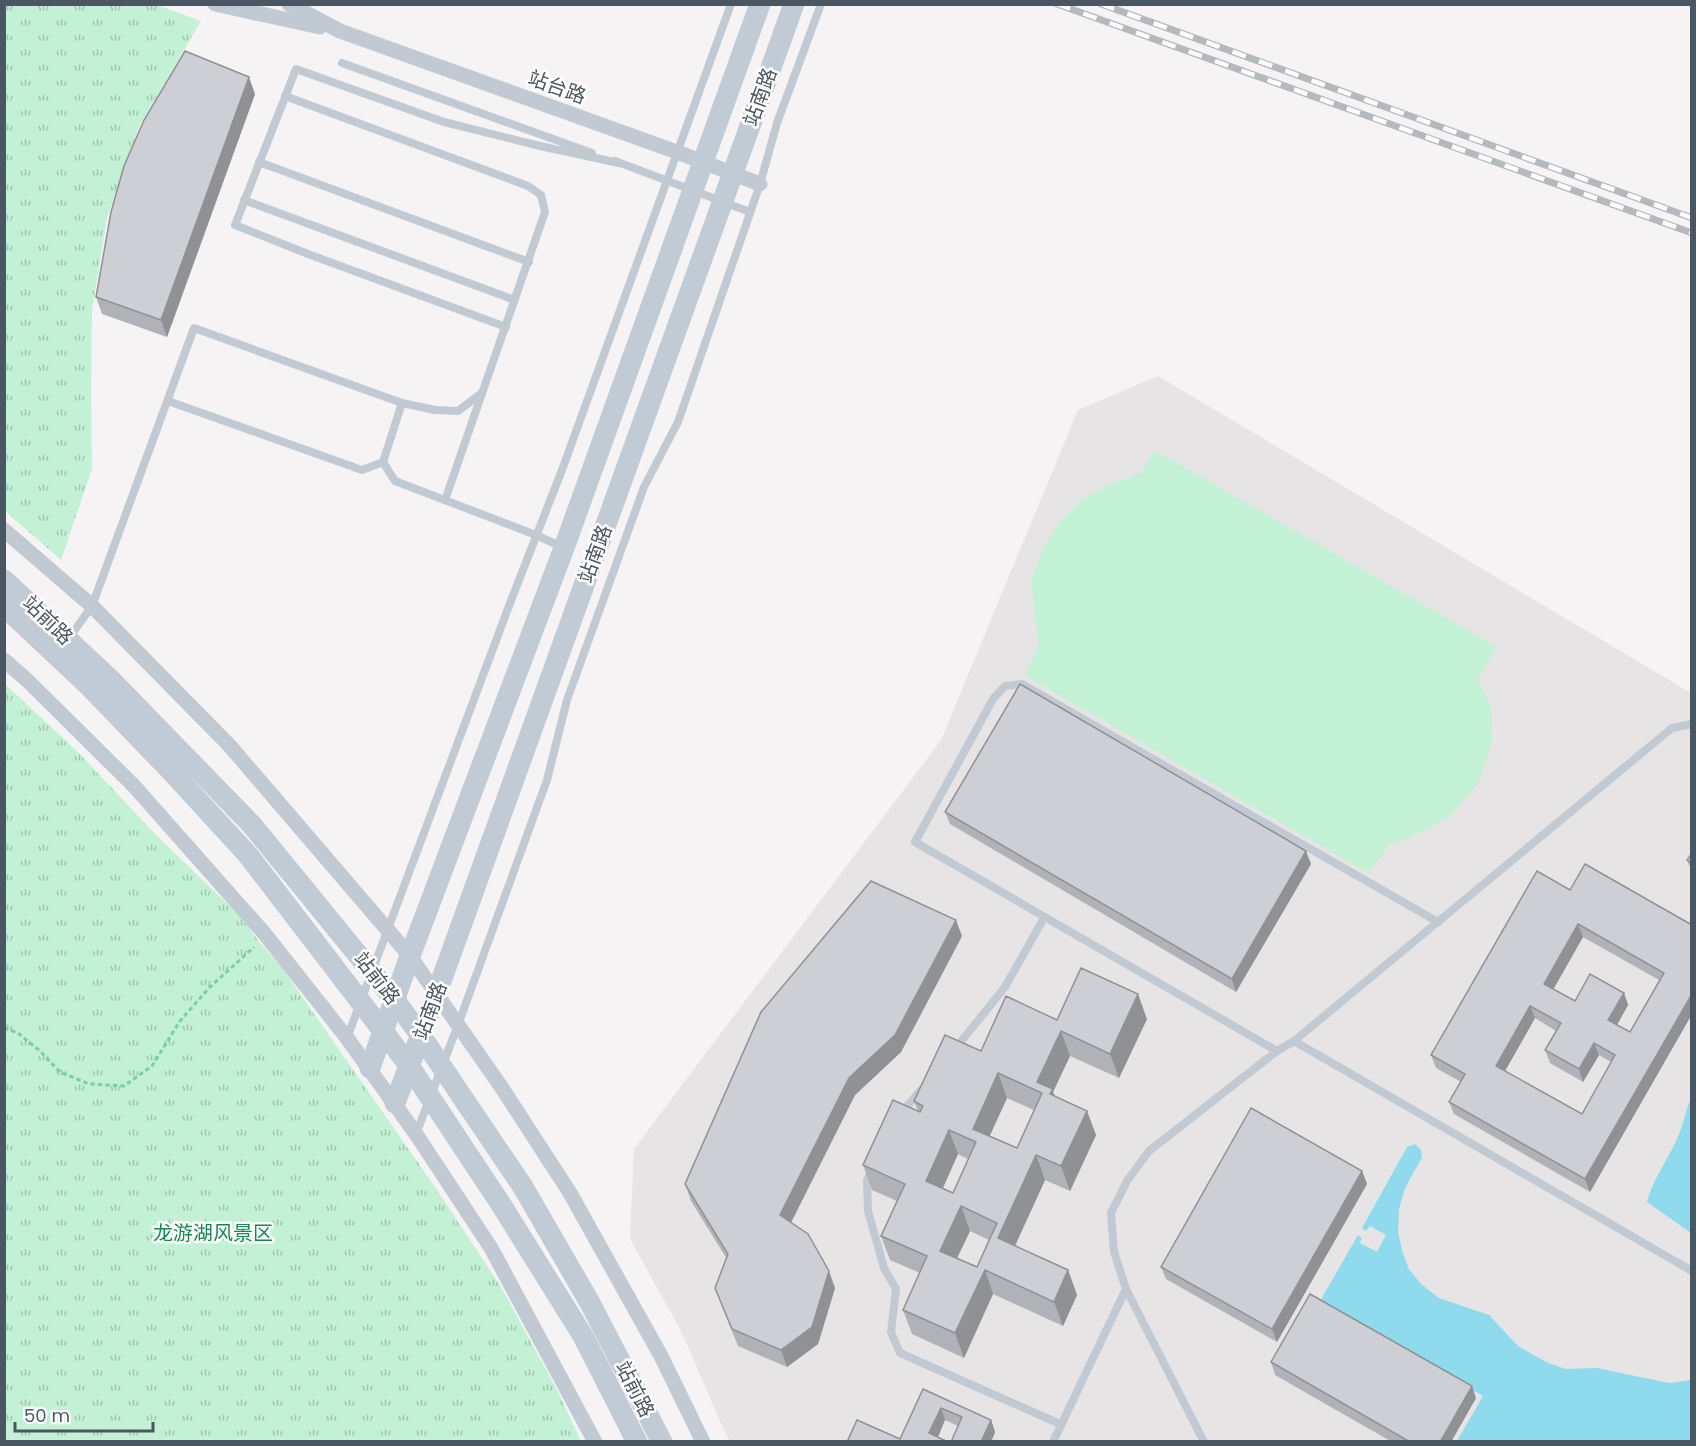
<svg xmlns="http://www.w3.org/2000/svg" width="1696" height="1446" viewBox="0 0 1696 1446" font-family="Poppins,'Noto Sans SC',sans-serif">
<defs>
<pattern id="park-tufts" width="24" height="20" patternUnits="userSpaceOnUse" patternTransform="scale(1.5)"><rect width="24" height="20" fill="#c3f1d5"/><path d="M3 7l-1-3M5 7V3M7 7l1-3M15 17l-1-3M17 17v-4M19 17l1-3" fill="none" stroke="#a0c6b0"/></pattern>
</defs>
<rect width="100%" height="100%" fill="#f5f3f3"/>
<polygon fill="#e6e4e5" points="1158,376 1691,693 1691,1441 730,1441 724,1430 681,1331 630,1239 634,1149 941,740 1078,410"/>
<polygon fill="#c3f1d5" points="1156,451 1497,647 1478,678 1491,709 1492,743 1478,783 1451,816 1420,833 1390,844 1368,873 1024,675 1039,648 1035,618 1031,582 1042,551 1060,521 1080,501 1111,484 1139,474"/>
<g fill="url(#park-tufts)">
<polygon points="5,5 157,5 201,21 139,126 107,218 92,310 91,393 92,469 61,560 5,511"/>
<polygon points="4,683 78,752 157,836 243,919 259,942 280,965 435,1187 501,1287 557,1390 581,1441 5,1441"/>
</g>
<g fill="#90daee">
<path d="M1691 1098 1692 1233H1691L1647 1202C1654 1175 1672 1155 1681 1129 1685 1118 1686 1109 1691 1098Z"/>
<polygon points="1415,1144 1421,1150 1422,1158 1412,1175 1404,1191 1399,1210 1398,1232 1403,1254 1409,1269 1421,1284 1439,1298 1489,1315 1518,1346 1548,1363 1566,1369 1597,1368 1669,1383 1691,1380 1691,1441 1457,1441 1483,1396 1319,1303 1358,1235 1362,1238 1360,1243 1377,1252 1386,1235 1370,1226 1366,1231 1362,1228 1407,1147"/>
</g>
<g fill="none" stroke-linecap="round" stroke-linejoin="round">
<polyline stroke="#7ad0a6" stroke-width="3" stroke-dasharray="4.5 3" stroke-linecap="butt" points="4,1028 18,1033 40,1051 60,1072 89,1084 124,1086 152,1066 180,1021 209,988 254,947"/>
<g stroke="#c1cad2" stroke-width="8">
<polyline points="342,63 592,153"/>
<polyline points="285,96 528,186 541,195 545,212 445,500"/>
<polyline points="615,161 750,212"/>
<polyline points="259,162 529,262"/>
<polyline points="244,200 515,300"/>
<polyline points="506,327 308,254 235,225 296,69 444,122 540,146 619,163"/>
<polyline points="168,401 362,470 383,462"/>
<polyline points="383,462 395,481 536,535 562,547"/>
<polyline points="383,462 402,403"/>
<polyline points="69,638 92,606 194,328 402,403 435,410 458,411 482,393"/>
<polyline points="347,1038 512,598 562,470 731,4"/>
<polyline points="1294,1041 1692,1271"/>
<polyline points="955,1049 1005,987 1044,918"/>
<polyline points="1277,1051 915,842 993,699 1005,686 1022,684 1438,922"/>
<polyline points="901,1113 923,1088"/>
<polyline points="416,1134 458,1025 547,780 567,700 644,487 678,422 760,184 777,123 821,4"/>
<polyline points="871,1171 867,1180 868,1211 884,1268 896,1289 891,1332 900,1353 1060,1424"/>
<polyline points="1053,1442 1126,1289"/>
<polyline points="1204,1442 1126,1289 1114,1252 1111,1213 1127,1181 1149,1151 1277,1051 1294,1041 1672,728 1692,724"/>
</g>
<g stroke="#c1cad2" stroke-width="15">
<polyline points="215,4 320,27"/>
<polyline points="289,4 340,31 677,152 760,184"/>
<polyline points="4,530 92,606 229,745 410,956 502,1088 570,1193 661,1356 703,1442"/>
<polyline points="4,660 28,681 134,786 264,933 347,1038 416,1134 491,1248 595,1442"/>
</g>
<g stroke="#c1cbd6" stroke-width="21">
<polyline points="4,580 112,681 252,825 394,999 421,1036 523,1187 590,1303 662,1442"/>
<polyline points="4,606 87,684 171,771 248,855 383,1031 410,1067 502,1206 583,1336 637,1442"/>
<polyline points="370,1068 410,956 564,548 760,4"/>
<polyline points="395,1103 436,995 794,4"/>
</g>
<defs>
<g id="rail">
<polyline points="1057,4 1692,233"/>
<polyline points="1101,4 1692,218"/>
</g>
</defs>
<use href="#rail" stroke="#b5b8bd" stroke-width="7"/>
<use href="#rail" stroke="#fff" stroke-width="4.5" stroke-dasharray="14" stroke-linecap="butt"/>
</g>
<g fill="#b0b2b7" fill-rule="evenodd">
<polygon points="255,94 167,337 102,314 96,297"/>
<polygon points="945,812 1311,864 1236,992 950,824"/>
<polygon points="1692,853 1692,872 1687,860"/>
<path d="M1570 890 1692 925V1014L1590 1192 1454 1114 1449 1102 1461 1082 1436 1068 1431 1055ZM1583 937 1659 980 1630 1032 1617 1025 1628 1005 1624 993 1575 1001 1553 989ZM1535 1018 1556 1031 1545 1050 1550 1063 1583 1082 1599 1055 1611 1062 1582 1114 1505 1071Z"/>
<polygon points="962,936 901,1052 855,1095 791,1223 835,1288 818,1344 787,1367 738,1346 715,1288 727,1259 691,1201 685,1184"/>
<path d="M1147 1019 1119 1078 1070 1056 1053 1092 1055 1096 1096 1135 1070 1191 1045 1180 1015 1246 1068 1270 1077 1295 1063 1326 993 1294 964 1358 912 1334 903 1310 920 1273 890 1260 881 1236 897 1201 872 1190 863 1165 918 1111 914 1101 981 1051 1057 1020ZM1007 1098 1034 1110 1017 1148 989 1136ZM958 1154 968 1159 953 1193 943 1188ZM970 1231 989 1240 977 1267 957 1258Z"/>
<polygon points="1362,1171 1367,1184 1277,1342 1166,1279 1161,1267"/>
<polygon points="1271,1362 1476,1398 1451,1442 1392,1442 1275,1375"/>
<polygon points="923,1389 991,1420 995,1432 991,1442 951,1442 958,1426 945,1420 900,1439"/>
</g>
<g fill="#909195">
<polygon points="249,77 255,94 167,337 161,320"/>
<polygon points="1306,851 1311,864 1236,992 1232,979"/>
<polygon points="956,920 962,936 901,1052 855,1095 786,1232 780,1215 849,1078"/>
<polygon points="1578,924 1583,937 1549,997 1544,984"/>
<polygon points="1624,993 1628,1005 1613,1032 1608,1020"/>
<polygon points="1138,994 1147,1019 1119,1078 1110,1054"/>
<polygon points="1692,994 1692,1014 1590,1192 1585,1179"/>
<polygon points="1530,1006 1535,1018 1501,1078 1496,1066"/>
<polygon points="1061,1031 1070,1056 1053,1092 1061,1114 1037,1082"/>
<polygon points="1594,1043 1599,1055 1583,1082 1579,1069"/>
<polygon points="998,1073 1007,1098 982,1153 973,1129"/>
<polygon points="1087,1111 1096,1135 1070,1191 1061,1166"/>
<polygon points="949,1130 958,1154 935,1205 926,1181"/>
<polygon points="1036,1155 1045,1180 1007,1263 998,1238"/>
<polygon points="1362,1171 1367,1184 1277,1342 1272,1329"/>
<polygon points="961,1206 970,1231 949,1275 940,1251"/>
<polygon points="985,1270 993,1294 964,1358 955,1333"/>
<polygon points="1068,1270 1077,1295 1063,1326 1054,1302"/>
<polygon points="829,1271 835,1288 818,1344 787,1367 781,1350"/>
<polygon points="1472,1386 1476,1398 1451,1442 1440,1442"/>
<polygon points="941,1408 945,1420 936,1442 929,1433"/>
<polygon points="991,1420 995,1432 991,1442 981,1442"/>
</g>
<g fill="#cdcfd5" stroke="#909195" stroke-width="1.5" fill-rule="evenodd">
<polygon points="185,51 249,77 161,320 96,297 111,212 124,166 144,120"/>
<polygon points="1020,684 1306,851 1232,979 945,812"/>
<polygon points="1692,853 1692,863 1687,860"/>
<path d="M1585 864 1692 925V994L1585 1179 1449 1102 1465 1074 1431 1055 1537 871 1570 890ZM1578 924 1664 973 1630 1032 1608 1020 1624 993 1590 974 1575 1001 1544 984ZM1530 1006 1561 1023 1545 1050 1579 1069 1594 1043 1615 1055 1582 1114 1496 1066Z"/>
<polygon points="871,881 956,920 895,1035 849,1078 780,1215 808,1234 829,1271 812,1327 781,1350 732,1329 715,1288 728,1254 685,1184 761,1012"/>
<path d="M1081 968 1138 994 1110 1054 1061 1031 1037 1082 1053 1089 1050 1094 1087 1111 1061 1166 1036 1155 998 1238 1068 1270 1054 1302 985 1270 955 1333 903 1310 927 1256 881 1236 905 1184 863 1165 893 1100 920 1112 923 1106 914 1101 945 1035 981 1051 1006 996 1057 1020ZM998 1073 1042 1093 1017 1148 973 1129ZM949 1130 976 1142 953 1193 926 1181ZM961 1206 997 1223 977 1267 940 1251Z"/>
<polygon points="1251,1108 1362,1171 1272,1329 1161,1267"/>
<polygon points="1310,1294 1472,1386 1440,1442 1410,1442 1271,1362"/>
<polygon points="923,1389 991,1420 981,1442 951,1442 962,1417 941,1408 929,1433 948,1442 847,1442 857,1420 900,1439"/>
</g>
<g text-anchor="middle" dominant-baseline="central" stroke-width="5" stroke-linejoin="round" paint-order="stroke">
<g font-size="20" fill="#4a5661" stroke="#fff">
<text transform="translate(557 87) rotate(20)">站台路</text>
<text transform="translate(760 97) rotate(-70)">站南路</text>
<text transform="translate(595 554) rotate(-70)">站南路</text>
<text transform="translate(48 620) rotate(44)">站前路</text>
<text transform="translate(377 978) rotate(52)">站前路</text>
<text transform="translate(430 1011) rotate(-70)">站南路</text>
<text transform="translate(635 1389) rotate(63)">站前路</text>
</g>
<g font-size="20" fill="#17864f" stroke="#fff">
<text x="213" y="1233">龙游湖风景区</text>
</g>
</g>
<rect width="1696" height="1446" fill="none" stroke="#4a5661" stroke-width="12"/>
<path d="M15 1422v9h138v-9" fill="none" stroke="#4a5661" stroke-width="3"/>
<text x="24" y="1422" font-size="18" fill="#4a5661" stroke="#ffffff" stroke-width="4.5" paint-order="stroke">50 m</text>
</svg>
